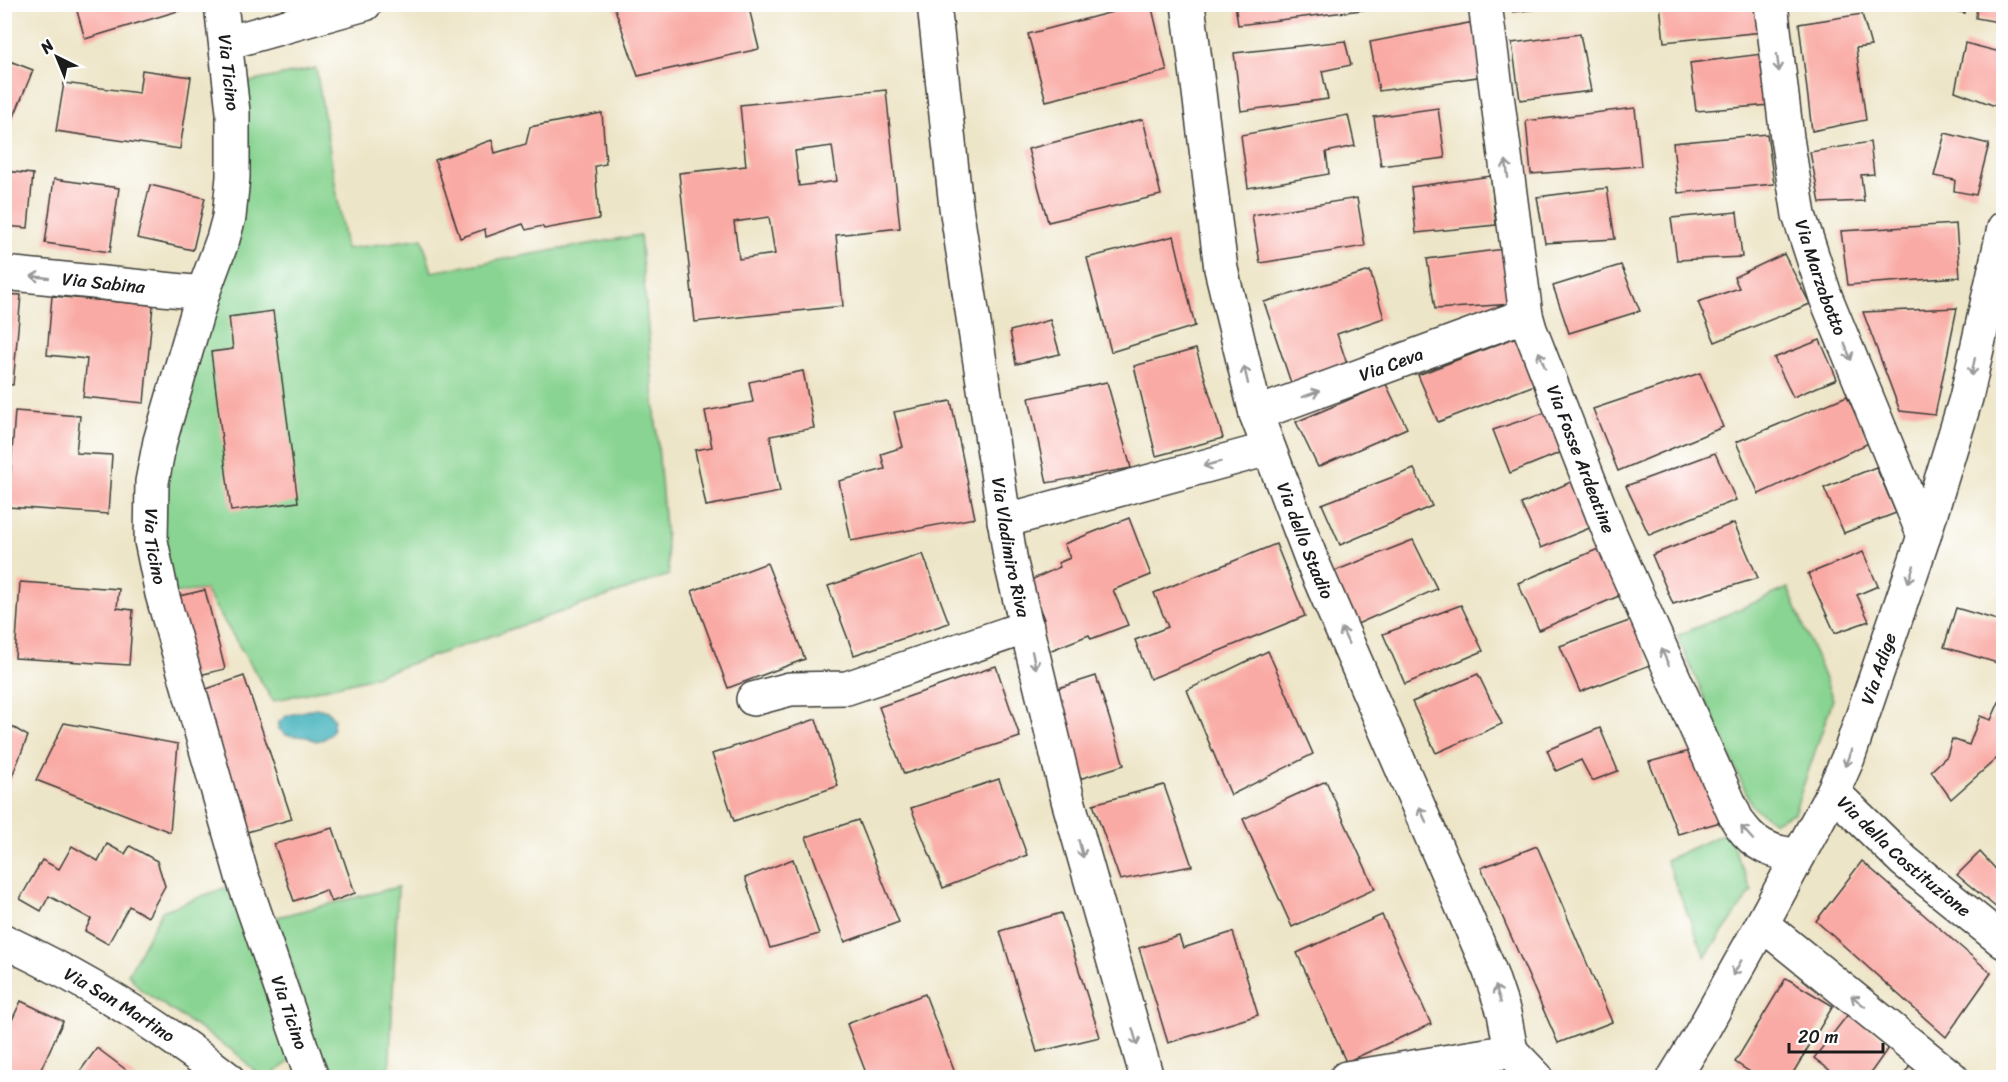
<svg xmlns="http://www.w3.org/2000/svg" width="2008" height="1082" viewBox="0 0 2008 1082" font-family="Sriracha,sans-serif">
<rect width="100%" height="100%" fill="#fff"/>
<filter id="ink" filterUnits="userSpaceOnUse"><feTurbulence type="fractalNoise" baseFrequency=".0167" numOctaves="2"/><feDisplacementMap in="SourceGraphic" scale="12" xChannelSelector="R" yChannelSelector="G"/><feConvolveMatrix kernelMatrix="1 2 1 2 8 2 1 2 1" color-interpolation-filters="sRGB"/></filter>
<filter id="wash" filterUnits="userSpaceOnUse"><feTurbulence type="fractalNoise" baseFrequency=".008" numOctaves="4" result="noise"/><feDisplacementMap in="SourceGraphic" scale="24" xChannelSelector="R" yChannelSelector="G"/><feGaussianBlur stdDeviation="1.35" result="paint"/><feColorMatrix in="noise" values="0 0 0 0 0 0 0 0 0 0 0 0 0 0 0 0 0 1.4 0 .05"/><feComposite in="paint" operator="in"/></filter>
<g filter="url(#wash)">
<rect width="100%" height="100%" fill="#ede5c7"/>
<g fill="#89d492" stroke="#527857" stroke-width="1.5">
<polygon points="316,68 346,249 422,238 432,272 640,235 669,575 366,679 273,701 205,590 162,594 153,475 232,239 240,84"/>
<polygon points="1788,588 1833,699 1794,813 1774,822 1752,806 1677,636"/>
<polygon points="1727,832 1752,891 1705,957 1666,860"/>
<polygon points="232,885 294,1058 269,1077 261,1077 235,1052 141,990 128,974 162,911"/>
<polygon points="398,887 389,1077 325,1077 277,917"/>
</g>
<polygon fill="#41b1bb" stroke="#2e666c" stroke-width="1.5" points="316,708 328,711 334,719 332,732 324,739 316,741 307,737 286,735 279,729 279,722 286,716"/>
<g id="blocks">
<g fill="#f9aaa4" fill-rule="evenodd">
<polygon points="75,4 190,4 191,7 85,39"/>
<polygon points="621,4 748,4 759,49 638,76 614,6"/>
<polygon points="1143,4 1151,4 1167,71 1046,101 1028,34"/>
<polygon points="1235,4 1394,4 1394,6 1238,25"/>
<polygon points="1660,4 1759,4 1763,32 1664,42"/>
<polygon points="1923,4 1966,4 1965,13"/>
<polygon points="1977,4 2004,4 2004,23 1976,18"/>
<polygon points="1512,5 1559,5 1559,6 1513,12"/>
<polygon points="1862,14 1871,46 1856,48 1866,120 1812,131 1799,24"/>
<polygon points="1474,22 1484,76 1379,91 1370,42"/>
<polygon points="1580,34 1591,91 1520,100 1512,43"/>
<polygon points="1345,41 1351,65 1322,71 1328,99 1241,111 1234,53"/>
<polygon points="1965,43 2004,53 2004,87 1998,107 1955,91"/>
<polygon points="1762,54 1771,105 1696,111 1690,63"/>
<polygon points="7,60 33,70 9,129 4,127 4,65"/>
<polygon points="142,70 191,77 180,149 56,131 64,83 139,93"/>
<path d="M886 90 900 228 836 235 843 306 695 322 679 173 746 166 740 105ZM832 146 837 181 799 186 795 151ZM769 217 775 254 739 259 734 222Z"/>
<polygon points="1438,108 1445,158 1381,166 1374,117"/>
<polygon points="1635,108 1641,166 1531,174 1526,121"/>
<polygon points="602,113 606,164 595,166 599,219 544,229 542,226 526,230 523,224 486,237 485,229 460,238 435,160 492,140 495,153 526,144 530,127"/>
<polygon points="1348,115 1355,146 1326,152 1329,174 1248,188 1241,135"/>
<polygon points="1143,119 1161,195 1048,222 1028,149"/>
<polygon points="1945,133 1989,144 1976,195 1954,191 1955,180 1934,176"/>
<polygon points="1767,134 1774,184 1678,193 1673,143"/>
<polygon points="1870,142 1874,174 1861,175 1864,201 1820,203 1810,152"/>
<polygon points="4,171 33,174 28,228 4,226"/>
<polygon points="1491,176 1496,225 1416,233 1411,187"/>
<polygon points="54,179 119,188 110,252 45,243"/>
<polygon points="150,185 205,198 193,250 137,238"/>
<polygon points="1607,188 1615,239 1545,243 1537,197"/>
<polygon points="1357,198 1365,246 1260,263 1252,215"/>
<polygon points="1737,212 1742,257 1677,260 1671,218"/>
<polygon points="1956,224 1960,277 1848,285 1841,231"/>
<polygon points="1174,236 1195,326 1111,352 1087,258"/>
<polygon points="1504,249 1514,304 1435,309 1427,259"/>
<polygon points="1784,254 1810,304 1715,342 1698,302 1739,288 1734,277"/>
<polygon points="1621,265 1640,311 1569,333 1553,286"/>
<polygon points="1370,271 1384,318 1337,334 1349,370 1293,389 1264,302"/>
<polygon points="4,294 21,295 13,385 4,384"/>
<polygon points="52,296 153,305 144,403 83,397 87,359 47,355"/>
<polygon points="1957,308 1935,415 1900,411 1863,312"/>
<polygon points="273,311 298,502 231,511 211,352 233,349 229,317"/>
<polygon points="1050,320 1060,354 1016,364 1010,331"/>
<polygon points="1519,336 1540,383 1438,422 1418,375"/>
<polygon points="1820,340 1837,379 1793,397 1774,358"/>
<polygon points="1196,349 1223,438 1156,456 1134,366"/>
<polygon points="803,371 814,428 770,436 780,492 706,506 695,450 712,447 705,411 753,402 749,382"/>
<polygon points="1700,373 1723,427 1618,471 1593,409"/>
<polygon points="1107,382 1131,468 1047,483 1029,398"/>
<polygon points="1386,384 1407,428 1318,467 1296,422"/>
<polygon points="1847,396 1869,443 1759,494 1736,442"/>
<polygon points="951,401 975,518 851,541 839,481 885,469 881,454 903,447 894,412"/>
<polygon points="15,411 80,416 76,453 112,455 108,514 8,507"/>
<polygon points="1547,412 1562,452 1510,473 1493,430"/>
<polygon points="1715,453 1736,500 1649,535 1626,486"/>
<polygon points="1876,467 1896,513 1844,533 1824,488"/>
<polygon points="1414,469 1432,506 1340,545 1322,504"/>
<polygon points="1573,481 1592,527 1541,548 1521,504"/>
<polygon points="1129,518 1151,575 1113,590 1128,625 1091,639 1089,635 1049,651 1037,622 1044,619 1030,585 1033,579 1060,567 1058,563 1070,558 1064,544"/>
<polygon points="1734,523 1758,578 1673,604 1652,555"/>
<polygon points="1413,540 1437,589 1355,625 1332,572"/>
<polygon points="1276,544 1305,616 1150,679 1135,640 1168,627 1154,593"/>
<polygon points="1603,547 1626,593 1539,630 1518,583"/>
<polygon points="1863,552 1878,586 1857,595 1869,621 1835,633 1808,574"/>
<polygon points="923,554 949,623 854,655 828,586"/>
<polygon points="767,563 805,659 728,688 692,591"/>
<polygon points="20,582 119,589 117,608 133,610 129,665 15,658"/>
<polygon points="205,590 225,669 191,677 171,598"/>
<polygon points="1461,605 1483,651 1405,684 1383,634"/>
<polygon points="1956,608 2004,622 2004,665 1944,647"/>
<polygon points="1632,620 1650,665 1580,692 1560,646"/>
<polygon points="1268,651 1313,754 1231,795 1187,690"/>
<polygon points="996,666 1020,737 904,774 879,707"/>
<polygon points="1478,674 1502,724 1436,753 1412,702"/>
<polygon points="244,676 292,819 247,832 198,692"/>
<polygon points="1096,676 1124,765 1073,781 1046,692"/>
<polygon points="1999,702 2004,704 2004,752 1951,799 1931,771 1947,756 1952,739 1969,745 1980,716 1991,720"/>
<polygon points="816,719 838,786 734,821 712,754"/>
<polygon points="4,722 28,736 5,794 4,794"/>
<polygon points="64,723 178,744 170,832 36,780"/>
<polygon points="1600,728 1618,771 1592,781 1581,760 1556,771 1547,750"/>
<polygon points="1694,750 1724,821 1678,834 1649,762"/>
<polygon points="999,779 1027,855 943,888 911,808"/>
<polygon points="1326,781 1375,889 1292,927 1243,819"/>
<polygon points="1164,785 1192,866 1120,880 1093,804"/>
<polygon points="858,820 899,922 845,942 806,837"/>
<polygon points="333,828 355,893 331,902 326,890 294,901 274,844"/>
<polygon points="107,844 125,854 130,846 157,861 165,886 148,917 129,906 108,944 85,931 91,919 49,896 41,911 20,899 42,860 59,869 72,846 98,861"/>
<polygon points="1537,846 1612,1022 1558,1043 1481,868"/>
<polygon points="1980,852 2004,878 2004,914 1957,875"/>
<polygon points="793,859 819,934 770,948 745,878"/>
<polygon points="1862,861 1991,973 1946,1037 1816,921"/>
<polygon points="1061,913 1100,1037 1037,1052 1000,931"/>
<polygon points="1382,915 1431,1024 1346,1062 1297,953"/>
<polygon points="1233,932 1258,1015 1168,1043 1139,948 1179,936 1183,948"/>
<polygon points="1786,978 1833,1006 1790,1078 1759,1078 1735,1062"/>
<polygon points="925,994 955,1073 940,1078 868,1078 847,1024"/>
<polygon points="21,1001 63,1021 37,1078 4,1076 4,1037"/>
<polygon points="1849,1013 1891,1044 1867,1078 1840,1078 1814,1058"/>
<polygon points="97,1048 137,1078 75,1078"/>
<polygon points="1913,1062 1932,1078 1901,1078"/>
</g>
</g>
</g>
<g filter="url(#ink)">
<use href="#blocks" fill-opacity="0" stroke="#3b3a36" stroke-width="1.5"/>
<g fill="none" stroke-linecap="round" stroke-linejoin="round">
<defs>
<g id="street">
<path id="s1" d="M221 4 233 112V177L229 217 223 239 203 293 160 441 152 482 151 541 162 594 242 876 312 1078"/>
<path id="s2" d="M934 4 956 207 1011 563 1068 800 1147 1078"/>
<path id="s3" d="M1188 4 1221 269 1256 414 1312 561 1489 969 1504 1013 1511 1051"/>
<path id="s4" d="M1485 4 1526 315 1530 329 1610 534 1736 818C1750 843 1771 854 1799 855"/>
<path id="s5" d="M1771 4 1787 138 1799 215 1826 298 1924 536"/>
<polyline points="226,43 365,4"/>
<path id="s6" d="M4 273 203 293"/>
<path id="s7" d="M1256 414 1526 315"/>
<polyline points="1004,521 1268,449"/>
<polyline points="753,699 790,689 847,688 1027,627"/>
<path id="s8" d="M1833 792 1904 861 2004 942"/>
<polyline points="1762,924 1952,1078"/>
<path id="s9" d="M1674 1078 1699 1037 1762 924 1833 792 1848 758 1924 536 1966 398 2004 228"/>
</g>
<g id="secondary">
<path id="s10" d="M4 941C84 979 158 1024 227 1078"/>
<polyline points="1346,1078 1511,1051 1537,1078"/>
</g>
</defs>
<use href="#street" stroke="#3b3a36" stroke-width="36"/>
<use href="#secondary" stroke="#3b3a36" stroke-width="36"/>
<use href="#street" stroke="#fff" stroke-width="33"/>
<use href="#secondary" stroke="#fff" stroke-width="33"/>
</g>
<defs><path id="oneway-shaft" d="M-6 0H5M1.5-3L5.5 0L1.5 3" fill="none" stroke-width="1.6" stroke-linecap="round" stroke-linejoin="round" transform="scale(1.5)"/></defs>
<g stroke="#999">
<use href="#oneway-shaft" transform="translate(1778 63) rotate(83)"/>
<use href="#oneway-shaft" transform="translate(1507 169) rotate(-97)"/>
<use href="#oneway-shaft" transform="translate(40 277) rotate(-174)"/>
<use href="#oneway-shaft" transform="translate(1848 352) rotate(68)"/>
<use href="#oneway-shaft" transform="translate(1542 360) rotate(-111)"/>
<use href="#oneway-shaft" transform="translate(1973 367) rotate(102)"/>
<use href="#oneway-shaft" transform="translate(1246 375) rotate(-103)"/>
<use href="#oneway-shaft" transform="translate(1311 394) rotate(-20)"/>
<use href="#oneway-shaft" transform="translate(1212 464) rotate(165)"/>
<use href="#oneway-shaft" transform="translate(1911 574) rotate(109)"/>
<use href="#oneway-shaft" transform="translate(1345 636) rotate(-114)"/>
<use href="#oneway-shaft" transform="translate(1665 657) rotate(-114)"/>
<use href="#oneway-shaft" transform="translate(1034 660) rotate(77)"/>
<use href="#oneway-shaft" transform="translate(1848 758) rotate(111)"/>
<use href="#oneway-shaft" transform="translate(1423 815) rotate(-114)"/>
<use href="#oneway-shaft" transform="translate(1747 833) rotate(-132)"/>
<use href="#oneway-shaft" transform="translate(1081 849) rotate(75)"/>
<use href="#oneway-shaft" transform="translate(1737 968) rotate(120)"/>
<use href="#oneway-shaft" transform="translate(1498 994) rotate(-108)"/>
<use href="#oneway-shaft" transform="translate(1858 1001) rotate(-141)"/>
<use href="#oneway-shaft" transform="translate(1135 1037) rotate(74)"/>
</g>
</g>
<g text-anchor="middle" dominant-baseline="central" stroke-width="6" stroke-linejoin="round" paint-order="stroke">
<g font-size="18" fill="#1c1c1c" stroke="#fff">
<text stroke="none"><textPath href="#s1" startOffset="69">Via Ticino</textPath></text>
<text stroke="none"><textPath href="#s5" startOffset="279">Via Marzabotto</textPath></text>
<text stroke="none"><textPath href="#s6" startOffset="100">Via Sabina</textPath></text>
<text stroke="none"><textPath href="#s7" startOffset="144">Via Ceva</textPath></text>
<text stroke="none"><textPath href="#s4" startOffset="468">Via Fosse Ardeatine</textPath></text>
<text stroke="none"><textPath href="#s3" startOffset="552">Via dello Stadio</textPath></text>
<text stroke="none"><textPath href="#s1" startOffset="555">Via Ticino</textPath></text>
<text stroke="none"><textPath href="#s2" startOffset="549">Via Vladimiro Riva</textPath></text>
<text stroke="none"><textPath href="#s9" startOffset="459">Via Adige</textPath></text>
<text stroke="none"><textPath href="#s8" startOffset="96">Via della Costituzione</textPath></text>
<text stroke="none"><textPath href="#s10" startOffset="132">Via San Martino</textPath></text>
<text stroke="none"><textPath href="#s1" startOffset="1041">Via Ticino</textPath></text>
</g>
</g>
<rect width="2008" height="1082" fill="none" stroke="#fff" stroke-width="24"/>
<g transform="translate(57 57) rotate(317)" stroke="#ffffff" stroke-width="4.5" paint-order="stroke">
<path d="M0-4.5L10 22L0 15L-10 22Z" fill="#1c1c1c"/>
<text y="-9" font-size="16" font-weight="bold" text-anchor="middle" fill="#1c1c1c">N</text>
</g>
<path d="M1789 1043v9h94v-9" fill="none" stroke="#1c1c1c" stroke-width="3"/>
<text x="1798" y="1043" font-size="18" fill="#1c1c1c" stroke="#ffffff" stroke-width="4.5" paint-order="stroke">20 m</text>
</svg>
